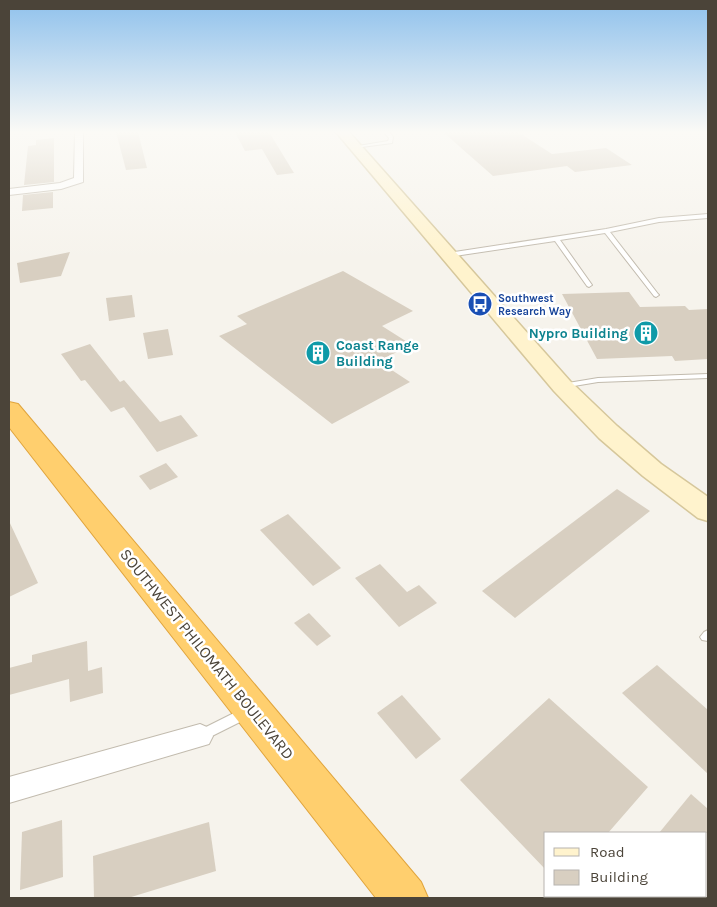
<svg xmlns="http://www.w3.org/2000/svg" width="717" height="907" viewBox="0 0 717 907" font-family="Karla,sans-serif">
<rect width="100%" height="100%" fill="#f6f3ec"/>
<g fill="#d8cfc1">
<polygon points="116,132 138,132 147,168 126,170"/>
<polygon points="235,132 269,132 294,173 277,175 262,149 245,151"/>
<polygon points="443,132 518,132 552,154 606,148 632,165 575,172 567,166 493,176"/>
<polygon points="54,138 54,182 24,185 28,146 36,145 36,140"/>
<polygon points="53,192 53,208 22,211 23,195"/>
<polygon points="70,252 61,276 20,283 17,263"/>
<polygon points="343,271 413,311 382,326 412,345 378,361 410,382 332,424 219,336 247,324 237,316"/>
<polygon points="629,292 640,307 685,306 689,310 708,309 708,359 675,361 672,356 597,359 562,294"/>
<polygon points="132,295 135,317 109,321 106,298"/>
<polygon points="168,329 173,355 148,359 143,333"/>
<polygon points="90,344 120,382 124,380 160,422 181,415 198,436 157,452 124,407 111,412 85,380 81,381 61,354"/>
<polygon points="166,463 178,477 150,490 139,476"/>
<polygon points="617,489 650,511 515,618 482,591"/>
<polygon points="288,514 341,568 313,586 260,530"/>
<polygon points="9,521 38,583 9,597"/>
<polygon points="380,564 407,592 419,585 437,603 399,627 355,578"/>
<polygon points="309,613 331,636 317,646 294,623"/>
<polygon points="87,641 88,671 102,667 103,693 70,702 69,679 9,695 9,668 32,662 32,655"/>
<polygon points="657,665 708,710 708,774 622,693"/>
<polygon points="402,695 441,739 416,759 377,713"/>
<polygon points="549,698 648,787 608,833 546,833 546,870 460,780"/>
<polygon points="691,794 708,809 708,833 659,833"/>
<polygon points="62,820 63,877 20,890 22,832"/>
<polygon points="209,822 216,871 128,898 94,898 93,856"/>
</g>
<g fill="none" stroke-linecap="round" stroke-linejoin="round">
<defs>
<g id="lane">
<polygon points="384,132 389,132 393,137 392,143 354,148 352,147 388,141 389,138"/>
<polygon points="708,214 708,218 659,222 610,232 658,294 659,295 656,297 654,296 605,233 560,240 592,285 589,287 587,286 555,241 448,257 445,255 448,253 606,229 659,218"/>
<polygon points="708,374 708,378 598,382 562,388 558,386 562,384 598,378"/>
<polygon points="708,630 708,641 702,640 700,637 704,632"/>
<polygon points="246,707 250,709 252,713 250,717 200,742 196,740 194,736 196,732"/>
</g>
<g id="street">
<polygon points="75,132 83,132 83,182 61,189 9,195 9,189 60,183 74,178"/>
<polygon points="200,724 209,728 213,736 209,744 9,803 9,777"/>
</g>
<polygon id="secondary" points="336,132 349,132 570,381 617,426 661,464 708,497 708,521 698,518 643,476 599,438 554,391"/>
<polygon id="highway" points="9,402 18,404 421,882 428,898 376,898 9,427"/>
</defs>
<use href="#lane" stroke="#c2bbae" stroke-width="2"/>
<use href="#street" stroke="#c2bbae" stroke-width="2"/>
<use href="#secondary" stroke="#d6c79b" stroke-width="3"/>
<use href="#highway" stroke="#e0a43c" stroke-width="2"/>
<use href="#lane" fill="#fff" fill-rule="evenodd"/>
<use href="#street" fill="#fff" fill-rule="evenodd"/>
<use href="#secondary" fill="#fff3cd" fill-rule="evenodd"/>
<use href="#highway" fill="#ffcf6e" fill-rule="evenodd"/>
</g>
<linearGradient id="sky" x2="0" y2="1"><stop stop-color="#8fc1ec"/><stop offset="0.51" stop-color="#fbfaf6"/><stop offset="1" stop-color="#fbfaf6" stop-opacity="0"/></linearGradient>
<rect width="717" height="259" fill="url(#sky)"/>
<defs>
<symbol id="bus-disc" viewBox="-11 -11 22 22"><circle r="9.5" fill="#1a4fb4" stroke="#fff"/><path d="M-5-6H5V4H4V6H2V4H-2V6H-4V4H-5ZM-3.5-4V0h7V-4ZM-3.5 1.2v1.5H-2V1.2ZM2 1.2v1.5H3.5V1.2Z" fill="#fff"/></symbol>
<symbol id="building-disc" viewBox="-11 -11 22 22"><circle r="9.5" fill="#0f9aa8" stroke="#fff"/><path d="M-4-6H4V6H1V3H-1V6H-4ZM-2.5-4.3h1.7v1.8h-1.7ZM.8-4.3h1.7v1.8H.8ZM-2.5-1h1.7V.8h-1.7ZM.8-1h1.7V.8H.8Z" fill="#fff"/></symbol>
</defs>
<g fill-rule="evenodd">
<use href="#bus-disc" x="466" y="290" width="28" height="28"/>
<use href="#building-disc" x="632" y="319" width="28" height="28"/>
<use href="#building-disc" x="304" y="339" width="28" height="28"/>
</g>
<g text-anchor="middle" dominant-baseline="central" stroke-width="5" stroke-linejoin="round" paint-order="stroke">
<g font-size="11" font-weight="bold" fill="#164399" stroke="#fff" text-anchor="start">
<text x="498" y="298">Southwest<tspan x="498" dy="13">Research Way</tspan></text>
</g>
<g font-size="14" font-weight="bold" fill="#0d838f" stroke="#fff" text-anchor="end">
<text x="628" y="333">Nypro Building</text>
<text x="336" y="345" text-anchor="start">Coast Range<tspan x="336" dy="16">Building</tspan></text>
</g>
<g font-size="16" fill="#4b4439" stroke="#fff">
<text transform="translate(207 654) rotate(51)">SOUTHWEST PHILOMATH BOULEVARD</text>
</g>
</g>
<rect width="717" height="907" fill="none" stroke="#4b4439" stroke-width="20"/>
<rect x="544" y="832" width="162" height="65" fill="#ffffff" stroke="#b7b4b0"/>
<rect x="554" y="848" width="25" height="8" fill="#fff3cd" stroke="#b7b4b0"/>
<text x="590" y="857" font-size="15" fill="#4b4439">Road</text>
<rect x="554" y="870" width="25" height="15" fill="#d8cfc1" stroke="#b7b4b0"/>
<text x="590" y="882" font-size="15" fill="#4b4439">Building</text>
</svg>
